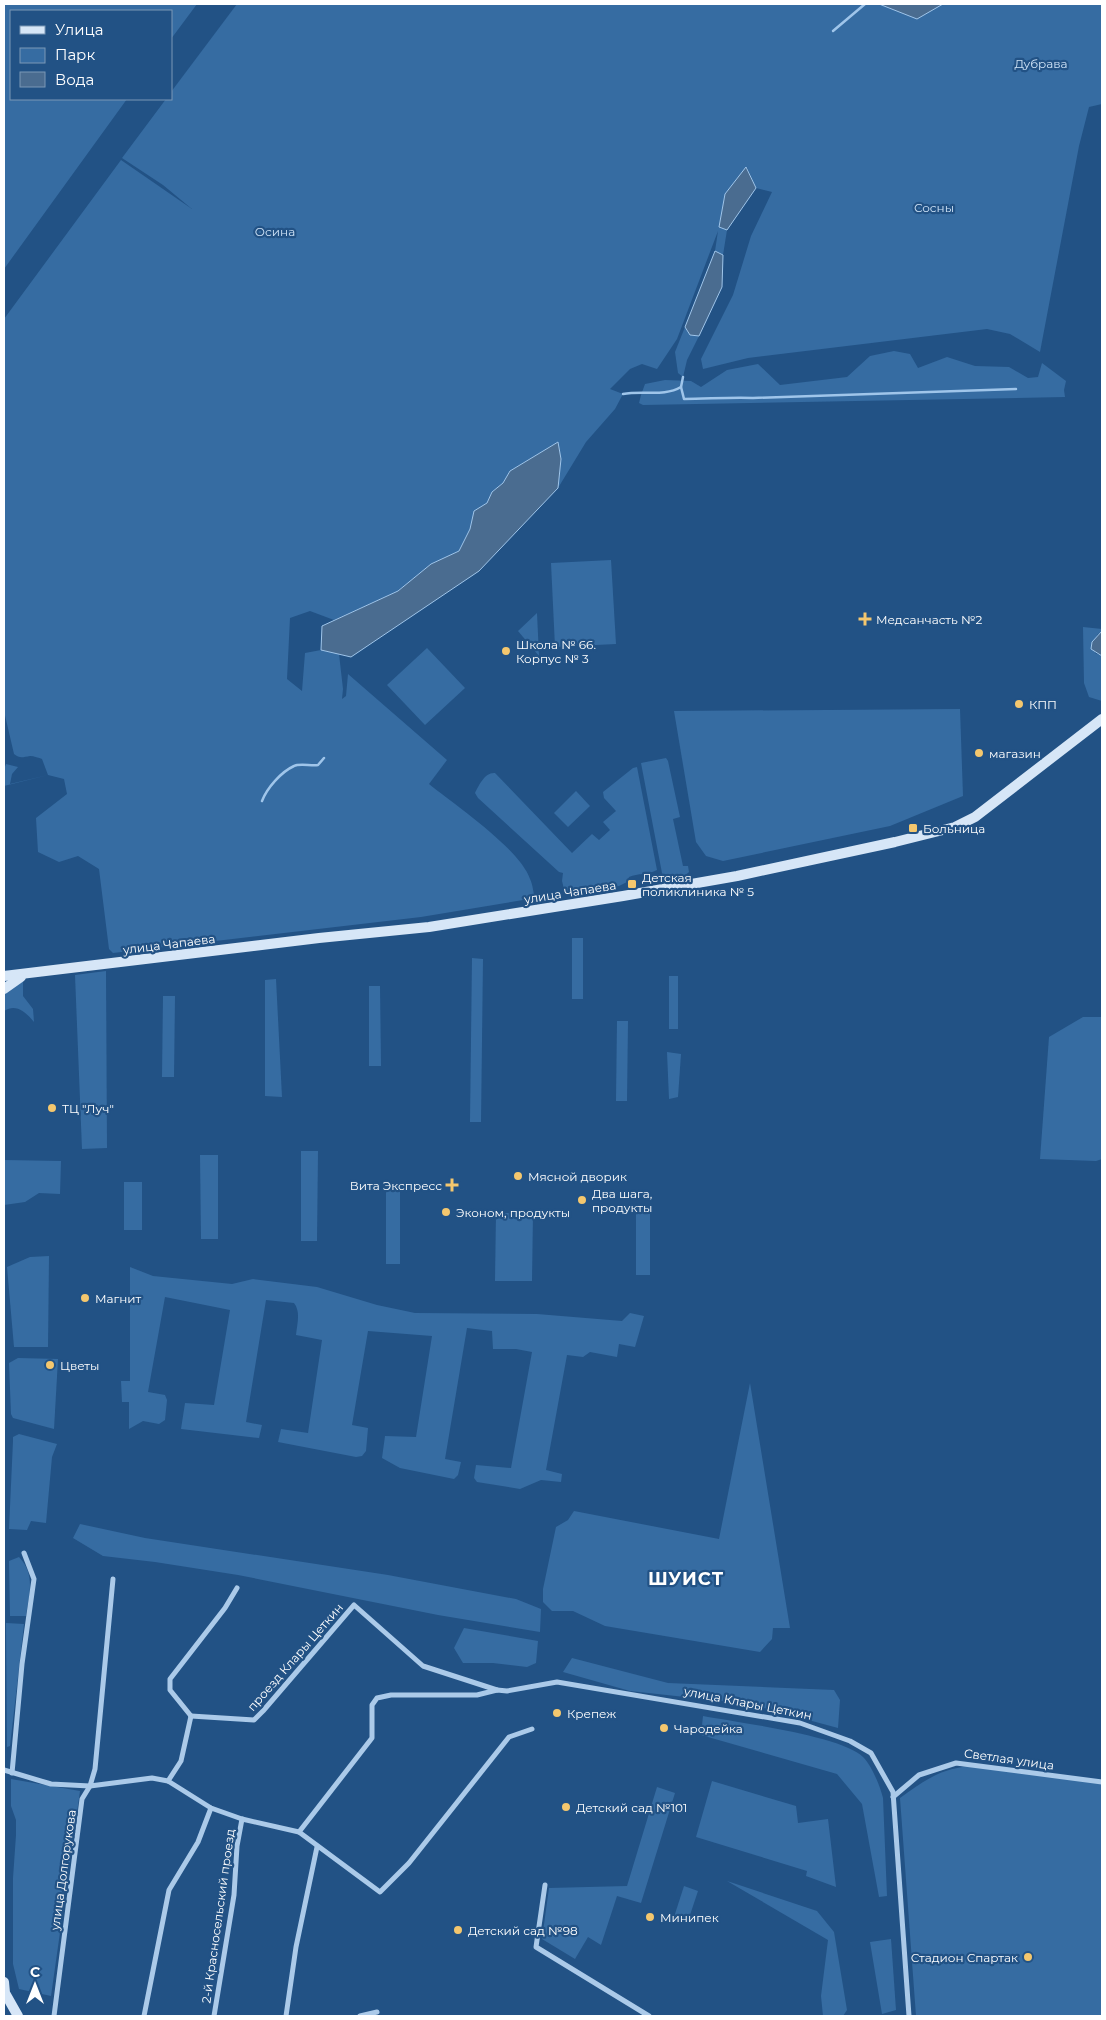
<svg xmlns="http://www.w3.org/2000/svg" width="1106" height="2020" viewBox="0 0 1106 2020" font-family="Montserrat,sans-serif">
<rect width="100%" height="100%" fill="#225285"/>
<g fill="#366ca2">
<polygon points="4,4 197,4 171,39 171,11 11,11 11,99 127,99 4,269"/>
<path d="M237 4H1102V104L1089 107 1079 146 1040 352 1010 334 987 329 748 358 703 369 701 359 733 295 751 236 772 192 756 188 747 167 725 194 719 227 727 230 723 255 715 251 718 231 677 339 657 369 642 364 630 369 610 389 623 394 615 409 586 442 558 488 561 459 558 442 510 471 503 483 492 492 487 503 474 512 470 529 459 551 431 564 398 591 334 620 310 611 290 618 287 679 302 691 305 653 321 650 339 654 343 689 342 699 346 696 348 674 447 760 429 784C455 805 520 849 530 879 533 885 533 892 535 898L421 917 113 953 109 949 99 869 78 856 59 862 38 852 36 818 67 794 64 779 48 775 4 786V769L6 764 18 767 12 774 10 784 48 775 42 759C39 758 34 756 30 756 23 757 20 759 14 754L4 711V319L121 160 192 209 163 185 122 158 166 99H171V92Z"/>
<polygon points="685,327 690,335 699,336 687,360 683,377 678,373 675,352"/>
<polygon points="894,351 910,354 918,368 947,357 975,366 1009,367 1028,378 1038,377 1042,363 1066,381 1064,390 1065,397 643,405 639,403 641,395 645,384 665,380 691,381 701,387 727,370 758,364 780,385 847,377 870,356"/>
<polygon points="611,560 616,644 555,647 551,563"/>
<polygon points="537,613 539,656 518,631"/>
<polygon points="1083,627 1102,629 1102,631 1097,635 1095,653 1102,656 1102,701 1089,697 1084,683"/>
<polygon points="427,648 465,688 425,725 387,685"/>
<polygon points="960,709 963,796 890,826 723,861 706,856 696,842 674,711"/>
<path d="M666 758 668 761 680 817 673 819 683 866H688L689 872C684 878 672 879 665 878L662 873 641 763Z"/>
<path d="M637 767 657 870C648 875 638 873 629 877L627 882 619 886 565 893 562 881 563 873 559 872 478 798 475 793C479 785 485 772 495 773L572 853 592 834 599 840 610 830 603 822 616 811 604 798 603 792 633 768Z"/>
<polygon points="576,791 590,806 568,827 554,813"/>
<rect x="572" y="938" width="11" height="61"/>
<polygon points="472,958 483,959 481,1122 470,1122"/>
<polygon points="106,971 107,1148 82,1149 75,975"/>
<rect x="669" y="976" width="9" height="53"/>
<polygon points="276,979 282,1097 265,1096 265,980"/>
<path d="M23 981V996L33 1009 34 1022C26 1012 16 1003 4 1011V992Z"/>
<polygon points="369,986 380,986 381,1066 369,1066"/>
<polygon points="163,996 175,996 174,1077 162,1077"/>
<polygon points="1083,1017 1102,1017 1102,1159 1096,1161 1040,1159 1049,1037"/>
<polygon points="617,1021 628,1021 627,1101 616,1101"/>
<polygon points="667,1052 681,1054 678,1097 669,1099"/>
<polygon points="301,1151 318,1151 317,1241 301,1241"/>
<polygon points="200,1155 218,1155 218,1239 201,1239"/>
<polygon points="4,1160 61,1161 60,1194 39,1193 25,1202 4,1205"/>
<rect x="124" y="1182" width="18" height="48"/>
<rect x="386" y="1183" width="14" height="81"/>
<rect x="636" y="1207" width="14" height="68"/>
<polygon points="496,1213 533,1213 532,1281 495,1281"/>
<polygon points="49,1256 48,1347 14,1347 7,1267 30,1257"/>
<path d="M130 1267 153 1276 232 1284 253 1279 317 1287 377 1305 415 1313 537 1314 622 1321 630 1313 644 1316 635 1347 619 1344 617 1357 590 1352 583 1357 567 1355 546 1470 562 1474 561 1482 541 1480 520 1489 477 1482 474 1478 476 1465 511 1468 532 1352 516 1349H493L492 1331 467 1328 445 1459 461 1462 458 1475 454 1479 400 1468 382 1458 385 1436 416 1437 432 1336 368 1331 352 1425 368 1428 366 1451 362 1456 356 1457 278 1442 281 1429 308 1433 322 1340 296 1335C297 1324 301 1312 294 1303L266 1300 246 1422 262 1425 259 1438 181 1429 185 1403 214 1405 230 1310 165 1297 148 1392 165 1395 167 1400 165 1420 159 1424 143 1421 129 1429V1402H122L121 1381H130Z"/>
<polygon points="18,1358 58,1359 54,1429 13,1418 11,1414 9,1363"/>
<polygon points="750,1383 790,1628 773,1628 772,1639 760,1652 605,1626 573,1611 552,1611 543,1602 543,1589 556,1527 568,1520 574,1511 719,1539"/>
<polygon points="19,1434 57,1444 52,1457 46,1523 31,1521 27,1530 9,1529 13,1441 13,1437"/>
<polygon points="80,1524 145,1538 388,1575 516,1599 541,1609 540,1632 438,1615 238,1575 155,1562 103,1556 73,1538"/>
<path d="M19 1557C36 1575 29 1595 26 1616H10L9 1561Z"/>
<polygon points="6,1623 24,1624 10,1746 7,1747"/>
<polygon points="464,1628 538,1641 536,1663 527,1667 493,1663 463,1663 454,1648"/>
<polygon points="572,1658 668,1683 834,1690 840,1700 838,1728 749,1704 630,1691 563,1672"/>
<path d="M703 1716C735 1722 843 1736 863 1757 872 1766 880 1786 883 1798L887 1896 879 1897 862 1804 837 1774 701 1735Z"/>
<path d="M970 1766 1102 1782V2016H916L900 1798C924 1781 939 1769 970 1766Z"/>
<polygon points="11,1779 80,1791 51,1996 19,1989 13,1964 13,1878 16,1835 16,1820 11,1806"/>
<polygon points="712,1781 796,1806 798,1823 828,1819 836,1887 806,1876 807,1871 696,1837"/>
<polygon points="657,1787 675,1793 641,1903 617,1896 601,1945 588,1937 575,1959 542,1939 549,1888 627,1886"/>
<polygon points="727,1881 817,1911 834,1932 847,2010 843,2016 823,2016 821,1996 828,1940"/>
<polygon points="684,1886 698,1891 688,1921 674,1917"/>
<polygon points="891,1939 896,2010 882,2014 870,1942"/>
</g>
<g fill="#4a6c90" stroke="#9fc5ea">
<polygon points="879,4 943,4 917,19"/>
<polygon points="746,167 756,188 727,230 719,227 725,194"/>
<polygon points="715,251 723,255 722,287 699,336 690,335 685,327"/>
<polygon points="558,442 561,459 558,488 479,571 351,657 321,650 322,626 398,591 431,564 459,551 470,529 474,511 487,503 492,492 503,483 510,471"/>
<polygon points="1102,631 1102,656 1091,649 1092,642"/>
</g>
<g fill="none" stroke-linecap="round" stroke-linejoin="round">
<g stroke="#9fc5ea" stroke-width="2.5">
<polyline points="833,31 865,4"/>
<path d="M681 387 684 399C707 399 730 397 753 398L1016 389"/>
<path d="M623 394C643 390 664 397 681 387L683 377"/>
<path d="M262 801C267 788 281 772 294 766 299 763 311 766 318 765L324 758"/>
</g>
<g stroke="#abcae9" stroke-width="5">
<polyline points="191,1716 254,1720 263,1711 354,1605 423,1666 497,1690"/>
<polyline points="191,1716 170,1690 170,1679 225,1608 237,1588"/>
<polyline points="4,1770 51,1784 90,1786 152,1778 168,1781 211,1808 242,1819 299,1832 380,1892 409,1863 509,1737 532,1729"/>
<polyline points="12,1773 22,1664 34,1579 24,1553"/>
<polyline points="168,1781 181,1761 191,1716"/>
<polyline points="893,1797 919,1775 956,1763 1102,1782"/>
<polyline points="299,1832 372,1738 372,1705 377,1698 391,1695 477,1695 497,1690 507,1691 557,1682 800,1723 850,1741 871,1753 893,1792 909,2016"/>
<polyline points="545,1885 536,1947 649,2016"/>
<polyline points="54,2016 82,1799 90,1786 95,1769 113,1579"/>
<polyline points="144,2016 169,1890 198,1842 211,1808"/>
<polyline points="214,2016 234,1895 237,1846 242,1819"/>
<polyline points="286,2016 296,1947 317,1847"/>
<polyline points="360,2016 377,2012"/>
</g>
<g stroke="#d6e6f7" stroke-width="10">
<polyline points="4,976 319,938 429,927 623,896 737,876 895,842 955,827 975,817 1102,719"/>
<polyline points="4,989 21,977"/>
<polyline points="4,1982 5,1993 18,2016"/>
</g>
</g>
<g fill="#f4c76e" stroke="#225285" stroke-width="2">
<path d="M862.5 611.5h5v5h5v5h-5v5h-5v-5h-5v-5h5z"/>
<circle cx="506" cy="651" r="5"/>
<circle cx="1019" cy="704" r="5"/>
<circle cx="979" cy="753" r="5"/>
<rect x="908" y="823" width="10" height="10" rx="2.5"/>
<rect x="627" y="879" width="10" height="10" rx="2.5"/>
<circle cx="52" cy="1108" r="5"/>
<circle cx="518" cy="1176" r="5"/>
<path d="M449.5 1177.5h5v5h5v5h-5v5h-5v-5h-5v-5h5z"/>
<circle cx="582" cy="1200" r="5"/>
<circle cx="446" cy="1212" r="5"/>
<circle cx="85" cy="1298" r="5"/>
<circle cx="50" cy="1365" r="5"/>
<circle cx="557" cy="1713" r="5"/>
<circle cx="664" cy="1728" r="5"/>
<circle cx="566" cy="1807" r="5"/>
<circle cx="650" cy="1917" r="5"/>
<circle cx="458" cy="1930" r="5"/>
<circle cx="1028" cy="1957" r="5"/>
</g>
<g text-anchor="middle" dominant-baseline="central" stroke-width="4.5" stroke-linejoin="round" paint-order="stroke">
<g font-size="12" fill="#cfe3f7" stroke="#225285">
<text x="1041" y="63">Дубрава</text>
<text x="934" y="207">Сосны</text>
<text x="275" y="231">Осина</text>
</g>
<g font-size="12" fill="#fff" stroke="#225285" text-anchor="start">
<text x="876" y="619">Медсанчасть №2</text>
<text x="516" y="644">Школа № 66.<tspan x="516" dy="14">Корпус № 3</tspan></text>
<text x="1029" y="704">КПП</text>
<text x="989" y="753">магазин</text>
<text x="923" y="828">Больница</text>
<text x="642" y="877">Детская<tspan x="642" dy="14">поликлиника № 5</tspan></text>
<text x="62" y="1108">ТЦ "Луч"</text>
<text x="528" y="1176">Мясной дворик</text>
<text x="442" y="1185" text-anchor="end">Вита Экспресс</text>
<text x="592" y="1193">Два шага,<tspan x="592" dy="14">продукты</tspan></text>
<text x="456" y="1212">Эконом, продукты</text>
<text x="95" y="1298">Магнит</text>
<text x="60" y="1365">Цветы</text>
<text x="567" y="1713">Крепеж</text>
<text x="674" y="1728">Чародейка</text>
<text x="576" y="1807">Детский сад №101</text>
<text x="660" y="1917">Минипек</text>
<text x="468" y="1930">Детский сад №98</text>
<text x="1018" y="1957" text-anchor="end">Стадион Спартак</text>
</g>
<g font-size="12" fill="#fff" stroke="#225285">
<text transform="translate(570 892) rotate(-9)">улица Чапаева</text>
<text transform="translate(169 944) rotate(-7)">улица Чапаева</text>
<text transform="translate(295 1657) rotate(-49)">проезд Клары Цеткин</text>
<text transform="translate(748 1703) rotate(11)">улица Клары Цеткин</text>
<text transform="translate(1009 1759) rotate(8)">Светлая улица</text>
<text transform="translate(63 1870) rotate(-82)">улица Долгорукова</text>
<text transform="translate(218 1916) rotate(-82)">2-й Красносельский проезд</text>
</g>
<g font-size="18" font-weight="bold" letter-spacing="1" fill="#fff" stroke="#225285">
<text x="686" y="1579">ШУИСТ</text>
</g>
</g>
<rect width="1106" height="2020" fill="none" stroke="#ffffff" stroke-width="10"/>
<rect x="10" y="10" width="162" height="90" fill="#225285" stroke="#7a97b6"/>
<rect x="20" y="26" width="25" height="8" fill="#d6e6f7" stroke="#7a97b6"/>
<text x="55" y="35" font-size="15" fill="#ffffff">Улица</text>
<rect x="20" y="48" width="25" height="15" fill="#366ca2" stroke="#7a97b6"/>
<text x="55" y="60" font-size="15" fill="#ffffff">Парк</text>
<rect x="20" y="72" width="25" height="15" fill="#4a6c90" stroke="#7a97b6"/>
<text x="55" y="85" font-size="15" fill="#ffffff">Вода</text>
<g transform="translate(35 1985)" stroke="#225285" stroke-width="4" paint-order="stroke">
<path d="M0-4L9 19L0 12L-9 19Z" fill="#ffffff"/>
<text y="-8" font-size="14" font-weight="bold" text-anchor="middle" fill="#ffffff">С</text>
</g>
</svg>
